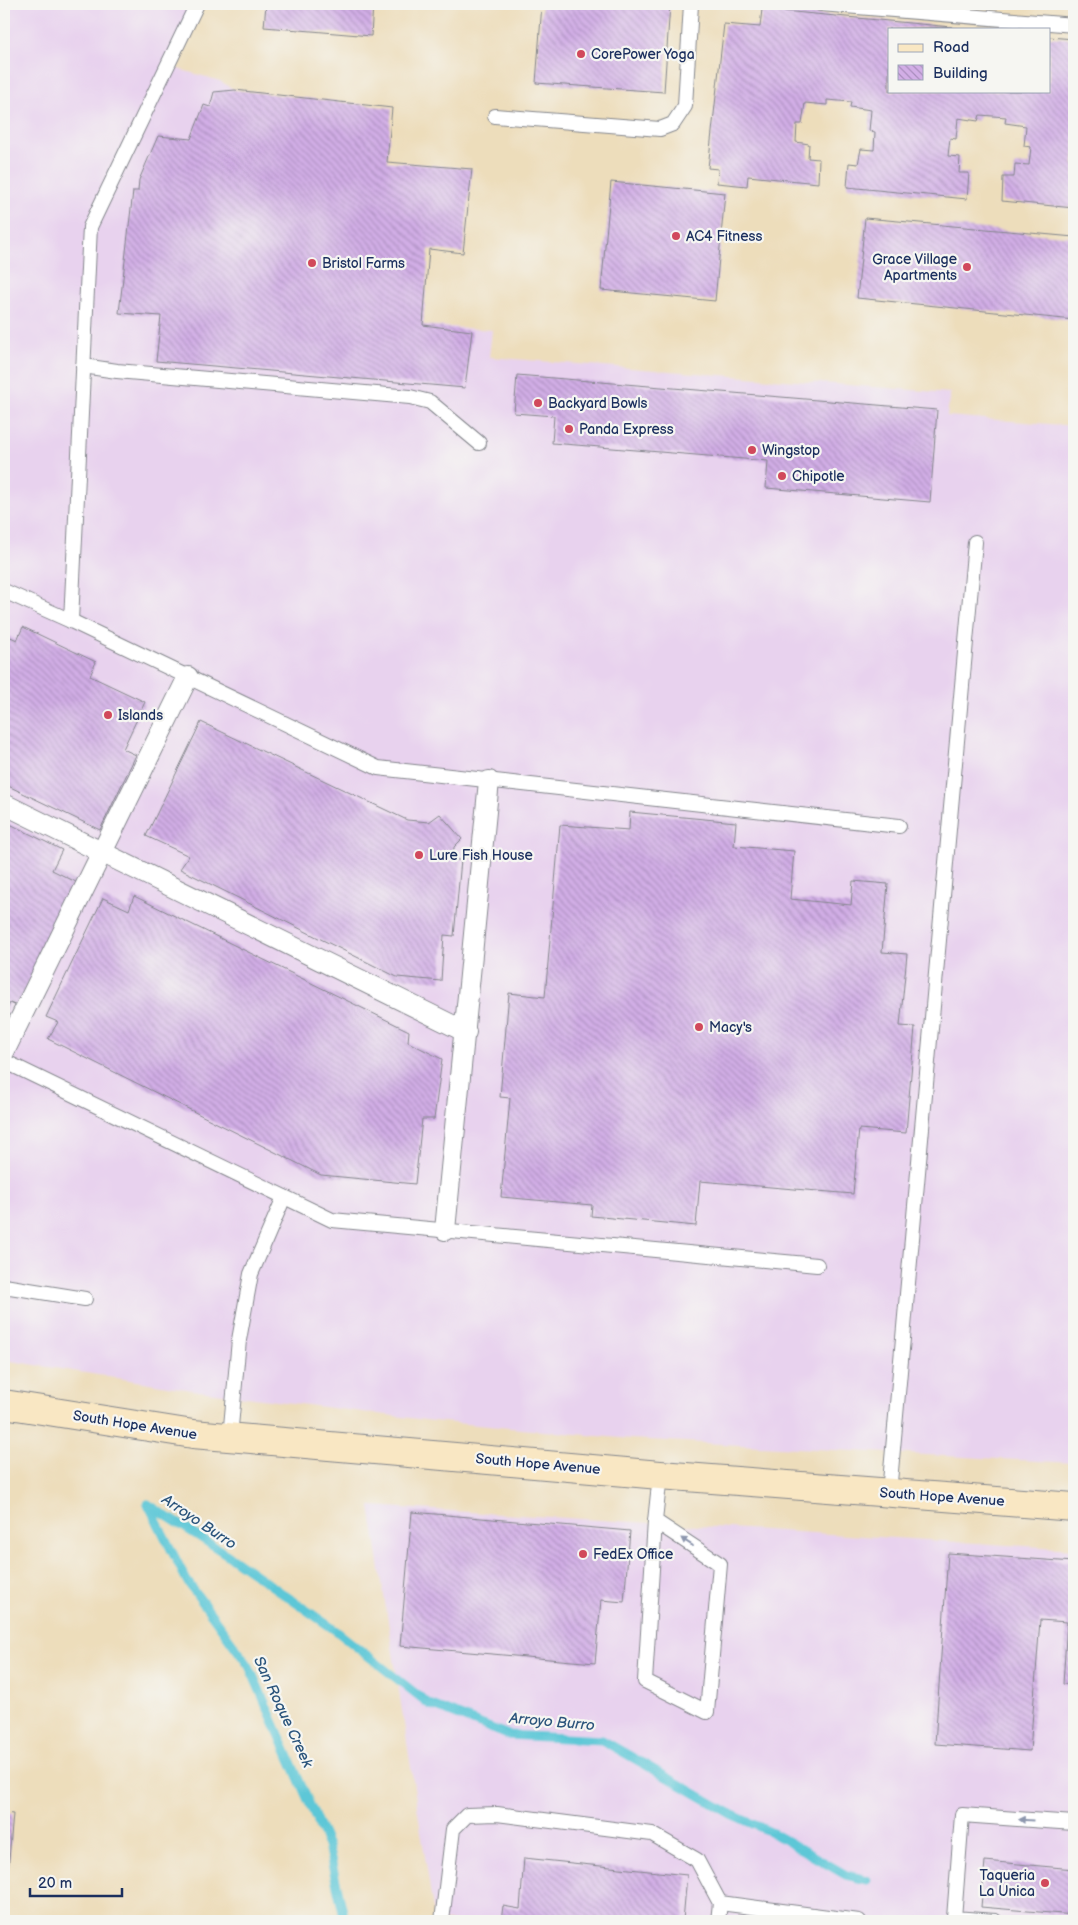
<svg xmlns="http://www.w3.org/2000/svg" width="1078" height="1925" viewBox="0 0 1078 1925" font-family="'Balsamiq Sans',sans-serif">
<defs>
<pattern id="building-back-hatch" width="6" height="6" patternUnits="userSpaceOnUse" patternTransform="scale(1.25)"><rect width="6" height="6" fill="#d2aee6"/><path d="M-1 5l2 2M0 0l6 6M5-1l2 2" fill="none" stroke="#aa8ebe"/></pattern>
</defs>
<rect width="100%" height="100%" fill="#f6f6f2"/>
<filter id="ink" filterUnits="userSpaceOnUse"><feTurbulence type="fractalNoise" baseFrequency=".02" numOctaves="2"/><feDisplacementMap in="SourceGraphic" scale="10" xChannelSelector="R" yChannelSelector="G"/><feConvolveMatrix kernelMatrix="1 2 1 2 8 2 1 2 1" color-interpolation-filters="sRGB"/></filter>
<filter id="wash" filterUnits="userSpaceOnUse"><feTurbulence type="fractalNoise" baseFrequency=".0096" numOctaves="4" result="noise"/><feDisplacementMap in="SourceGraphic" scale="20" xChannelSelector="R" yChannelSelector="G"/><feGaussianBlur stdDeviation="1.12" result="paint"/><feColorMatrix in="noise" values="0 0 0 0 0 0 0 0 0 0 0 0 0 0 0 0 0 1.4 0 .05"/><feComposite in="paint" operator="in"/></filter>
<g filter="url(#wash)">
<rect width="100%" height="100%" fill="#edddbb"/>
<g fill="#e8d2ee">
<polygon points="4,4 197,4 168,66 220,81 235,90 387,161 472,169 463,253 429,249 423,325 492,330 489,357 950,393 947,416 1074,426 1074,1463 631,1439 433,1421 199,1391 4,1360"/>
<polygon points="370,1506 1074,1549 1074,1921 435,1921"/>
</g>
<g fill="none" stroke-linecap="round" stroke-linejoin="round">
<g stroke="#5dc7d7" stroke-width="9">
<polyline points="148,1504 226,1554 335,1630 429,1704 508,1735 602,1740 733,1815 773,1833 846,1875 867,1880"/>
<polyline points="148,1504 187,1581 249,1666 328,1846 345,1921"/>
</g>
</g>
<g id="blocks">
<g fill="url(#building-back-hatch)">
<polygon points="266,4 373,4 371,36 264,27"/>
<polygon points="542,4 670,4 664,92 536,83"/>
<polygon points="762,9 952,27 889,29 889,91 1049,91 1049,37 1074,39 1074,208 1002,201 1003,177 1014,177 1015,164 1029,165 1031,147 1024,146 1026,126 1005,123 1006,117 980,115 978,121 958,118 956,139 950,138 948,156 960,157 959,173 969,173 967,199 847,187 849,163 858,164 861,149 874,150 875,132 869,131 871,110 850,107 851,102 827,100 827,105 805,103 802,124 797,124 796,142 809,144 808,158 819,159 818,183 748,176 747,186 717,183 718,169 708,168 724,24 760,27"/>
<polygon points="235,90 392,108 387,162 472,169 463,253 429,249 423,325 472,331 465,388 156,361 161,316 119,313 133,191 138,191 139,180 158,136 191,139 204,105 210,107 214,92"/>
<polygon points="611,182 725,193 715,301 601,290"/>
<polygon points="865,218 1074,237 1074,320 857,298"/>
<polygon points="517,375 937,410 930,502 766,488 768,461 552,443 554,416 514,413"/>
<polygon points="23,627 96,662 90,676 145,702 123,749 136,755 100,830 4,784 4,634 17,640"/>
<polygon points="201,722 407,820 429,822 440,814 462,839 454,847 453,860 461,860 454,936 444,935 441,981 397,977 180,869 189,856 146,836"/>
<polygon points="630,812 736,822 734,846 794,851 790,899 851,905 853,881 888,884 882,952 907,954 900,1026 915,1027 906,1133 859,1129 853,1194 700,1181 696,1226 591,1216 592,1205 501,1197 510,1098 500,1097 509,993 545,997 560,825 629,830"/>
<polygon points="4,821 62,850 52,870 78,883 17,1006 10,1003 4,1015"/>
<polygon points="134,896 409,1031 408,1042 442,1059 434,1119 422,1119 415,1184 321,1175 48,1039 58,1022 46,1017 103,898 129,910"/>
<polygon points="412,1512 630,1531 624,1602 601,1600 595,1663 400,1646"/>
<polygon points="948,1553 1074,1562 1074,1685 1063,1684 1067,1622 1040,1620 1030,1751 935,1744"/>
<polygon points="4,1813 13,1814 5,1906 4,1906"/>
<polygon points="524,1858 687,1875 683,1921 501,1921 503,1906 520,1909"/>
<polygon points="985,1861 1074,1869 1074,1915 981,1907"/>
</g>
</g>
</g>
<g filter="url(#ink)">
<use href="#blocks" fill-opacity="0" stroke="#84868c" stroke-width="1"/>
<g fill="none" stroke-linecap="round" stroke-linejoin="round">
<defs>
<g id="service">
<polyline points="821,4 1074,25"/>
<polyline points="495,116 660,129 673,124 685,106 691,4"/>
<polyline points="83,366 117,371 410,397 430,402 479,443"/>
<polyline points="4,591 71,621 378,768 899,826"/>
<polyline points="71,621 90,227 197,4"/>
<polyline points="4,1061 332,1220 817,1265"/>
<polyline points="4,1286 85,1299"/>
<polyline points="230,1437 239,1340 251,1274 284,1197"/>
<polyline points="889,1493 975,542"/>
<polyline points="655,1521 720,1564 707,1712 645,1681 655,1521 660,1475"/>
<polyline points="720,1903 859,1921"/>
<polyline points="442,1921 453,1829 467,1815 497,1814 652,1834 697,1860 720,1903 718,1921"/>
<polyline points="995,1921 954,1918 962,1815 1074,1823"/>
</g>
<g id="pedestrian">
<polyline points="4,804 466,1032"/>
<polyline points="4,1052 188,677"/>
<polyline points="445,1230 489,781"/>
</g>
<polyline id="secondary" points="4,1404 193,1434 660,1475 1074,1507"/>
</defs>
<use href="#service" stroke="#84868c" stroke-width="16"/>
<use href="#pedestrian" stroke="#84868c" stroke-width="22"/>
<use href="#secondary" stroke="#84868c" stroke-width="30"/>
<use href="#service" stroke="#fff" stroke-width="14"/>
<use href="#pedestrian" stroke="#fff" stroke-width="20"/>
<use href="#secondary" stroke="#f9e7c3" stroke-width="28"/>
</g>
<defs><path id="oneway-solid" d="M-6-.8H1V-3.2L6.5 0L1 3.2V.8H-6Z" transform="scale(1.25)"/></defs>
<g fill="#8d97ae">
<use href="#oneway-solid" transform="translate(687 1542) rotate(-147)"/>
<use href="#oneway-solid" transform="translate(1026 1820) rotate(-176)"/>
</g>
</g>
<g fill="#d1495b" stroke="#f6f6f2" stroke-width="2">
<circle cx="581" cy="54" r="5"/>
<circle cx="676" cy="236" r="5"/>
<circle cx="312" cy="263" r="5"/>
<circle cx="967" cy="267" r="5"/>
<circle cx="538" cy="403" r="5"/>
<circle cx="569" cy="429" r="5"/>
<circle cx="752" cy="450" r="5"/>
<circle cx="782" cy="476" r="5"/>
<circle cx="108" cy="715" r="5"/>
<circle cx="419" cy="855" r="5"/>
<circle cx="699" cy="1027" r="5"/>
<circle cx="583" cy="1554" r="5"/>
<circle cx="1045" cy="1883" r="5"/>
</g>
<g text-anchor="middle" dominant-baseline="central" stroke-width="4.5" stroke-linejoin="round" paint-order="stroke">
<g font-size="14" fill="#1b2f5e" stroke="#f6f6f2" text-anchor="start">
<text x="591" y="54">CorePower Yoga</text>
<text x="686" y="236">AC4 Fitness</text>
<text x="957" y="259" text-anchor="end">Grace Village<tspan x="957" dy="16">Apartments</tspan></text>
<text x="322" y="263">Bristol Farms</text>
<text x="548" y="403">Backyard Bowls</text>
<text x="579" y="429">Panda Express</text>
<text x="762" y="450">Wingstop</text>
<text x="792" y="476">Chipotle</text>
<text x="118" y="715">Islands</text>
<text x="429" y="855">Lure Fish House</text>
<text x="709" y="1027">Macy's</text>
<text x="593" y="1554">FedEx Office</text>
<text x="1035" y="1875" text-anchor="end">Taqueria<tspan x="1035" dy="16">La Unica</tspan></text>
</g>
<g font-size="14" fill="#1b2f5e" stroke="#f6f6f2">
<text transform="translate(135 1425) rotate(9)">South Hope Avenue</text>
<text transform="translate(538 1464) rotate(5)">South Hope Avenue</text>
<text transform="translate(942 1497) rotate(4)">South Hope Avenue</text>
</g>
<g font-size="15" font-style="italic" fill="#2c557c" stroke="#f6f6f2">
<text transform="translate(199 1522) rotate(34)">Arroyo Burro</text>
<text transform="translate(283 1712) rotate(65)">San Roque Creek</text>
<text transform="translate(552 1722) rotate(5)">Arroyo Burro</text>
</g>
</g>
<rect width="1078" height="1925" fill="none" stroke="#f6f6f2" stroke-width="20"/>
<rect x="888" y="28" width="162" height="65" fill="#f6f6f2" stroke="#9ea6b7"/>
<rect x="898" y="44" width="25" height="8" fill="#f9e7c3" stroke="#9ea6b7"/>
<text x="933" y="52" font-size="15" fill="#1b2f5e">Road</text>
<rect x="898" y="65" width="25" height="15" fill="url(#building-back-hatch)" stroke="#9ea6b7"/>
<text x="933" y="78" font-size="15" fill="#1b2f5e">Building</text>
<path d="M30 1888v8h92v-8" fill="none" stroke="#1b2f5e" stroke-width="2.5"/>
<text x="38" y="1888" font-size="15" fill="#1b2f5e" stroke="#f6f6f2" stroke-width="4" paint-order="stroke">20 m</text>
</svg>
